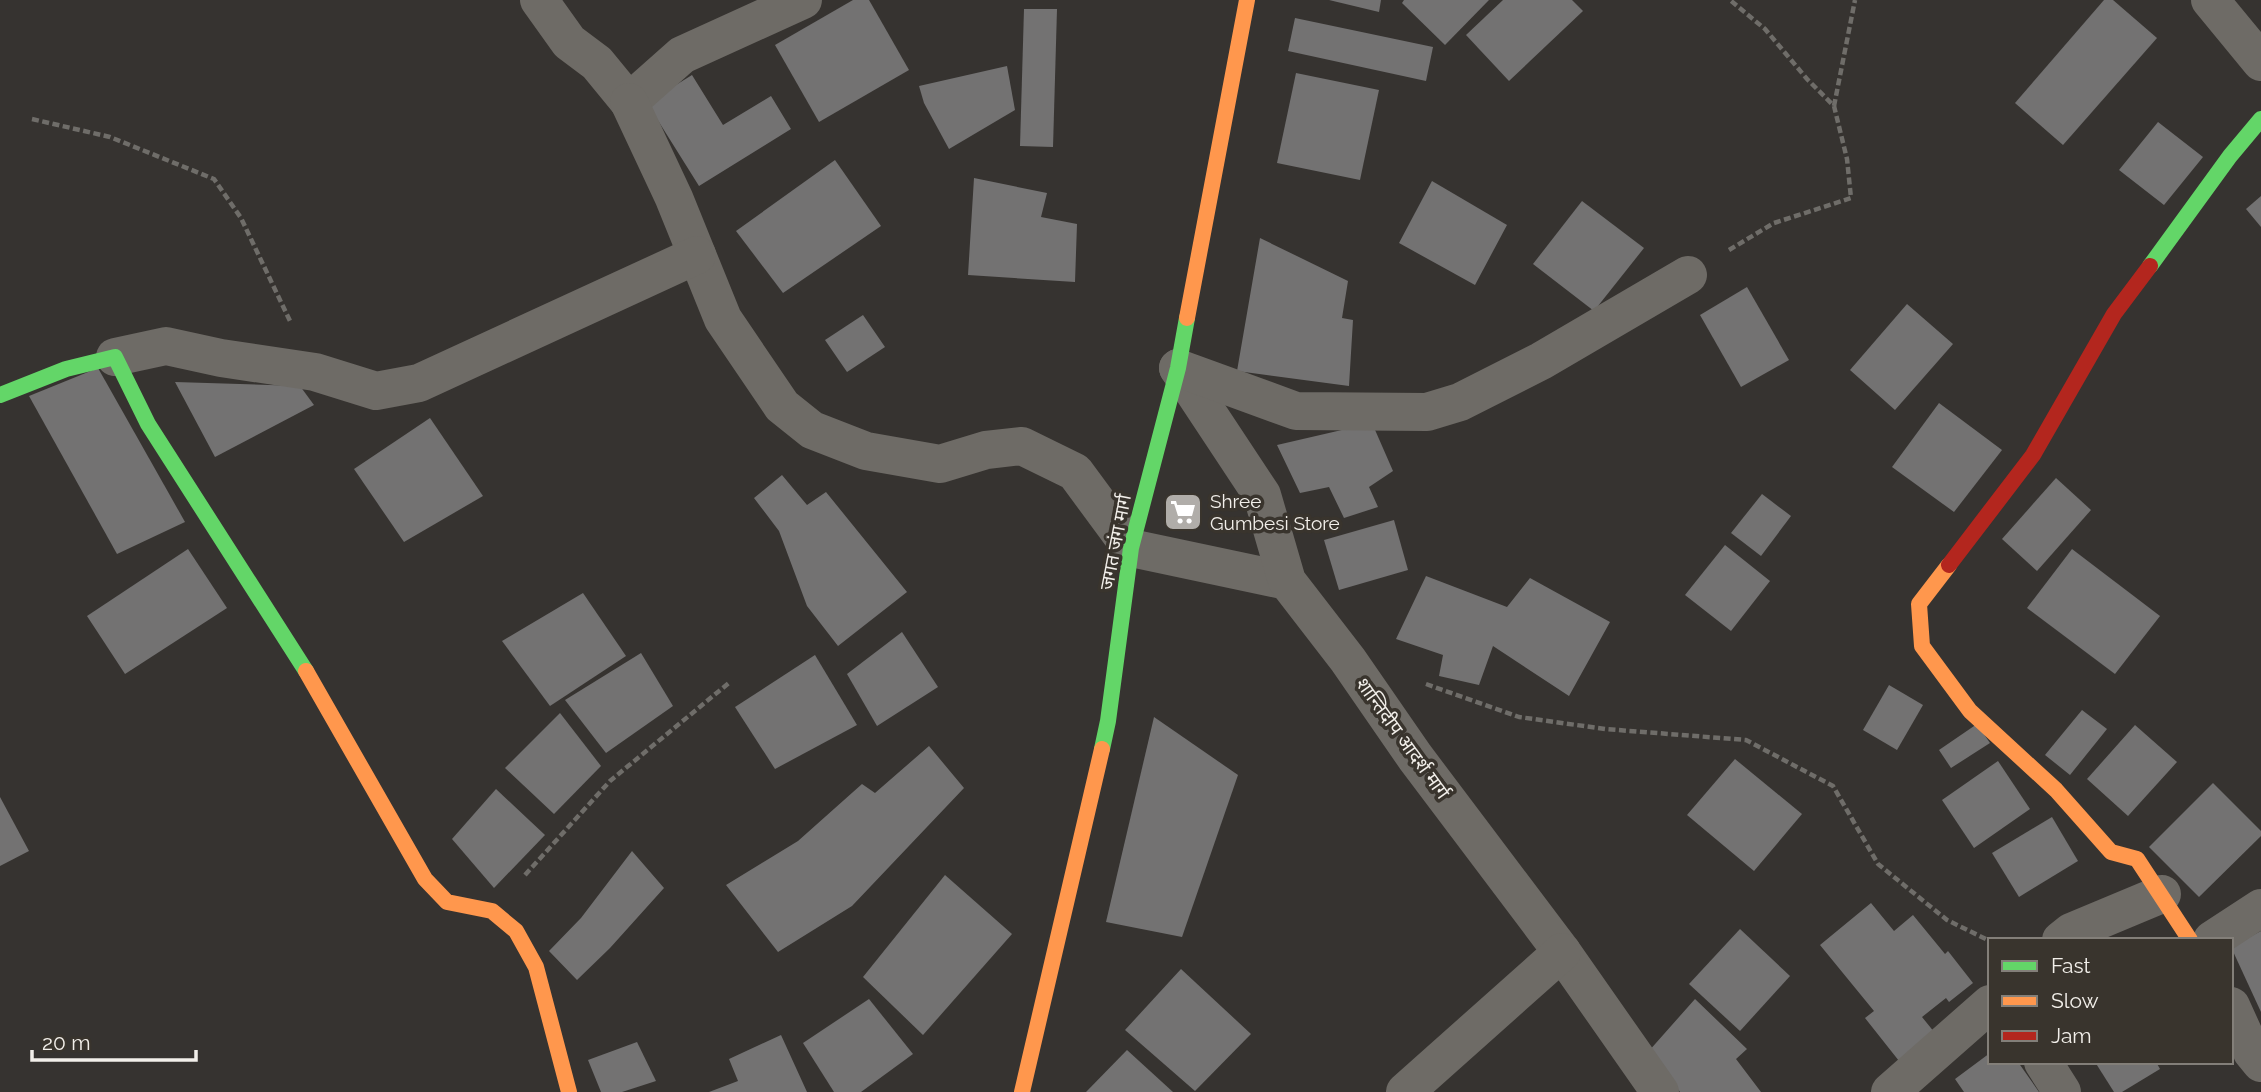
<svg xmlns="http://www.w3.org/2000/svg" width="2261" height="1092" viewBox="0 0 2261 1092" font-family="Raleway,'Noto Sans Devanagari',sans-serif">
<rect width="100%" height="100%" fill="#363330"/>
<g fill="#737272">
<polygon points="853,0 869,0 909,70 819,122 775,45"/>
<polygon points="1329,0 1381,0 1379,12"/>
<polygon points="1404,0 1489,0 1445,45 1402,3"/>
<polygon points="1503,0 1572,0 1583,11 1509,81 1466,35"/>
<polygon points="2104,0 2113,0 2157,38 2063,145 2015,103"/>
<polygon points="1024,9 1057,9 1053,147 1020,146"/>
<polygon points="1295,18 1433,47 1426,81 1288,51"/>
<polygon points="1007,66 1015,110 949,149 924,103 919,86"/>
<polygon points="1296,73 1379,90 1360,180 1277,163"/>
<polygon points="692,75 723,125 771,96 791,129 699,186 647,103"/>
<polygon points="2158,122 2203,157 2164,205 2119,170"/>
<polygon points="835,160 881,226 783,293 736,231"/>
<polygon points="974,178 1047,193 1041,217 1077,224 1075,282 968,275"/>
<polygon points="1432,181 1507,225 1475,285 1399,243"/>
<polygon points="2261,196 2261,227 2246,209"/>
<polygon points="1582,201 1644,248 1594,311 1533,264"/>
<polygon points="1260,238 1348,281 1342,318 1353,320 1349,386 1237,371"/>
<polygon points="1747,287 1789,360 1741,387 1700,315"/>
<polygon points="1907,304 1953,344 1895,410 1850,370"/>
<polygon points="863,315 885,347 847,372 825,340"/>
<polygon points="98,368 185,522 117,554 29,396"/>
<polygon points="175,382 300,386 314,405 215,457"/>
<polygon points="1939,403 2002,450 1954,512 1892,467"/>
<polygon points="430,418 483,496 404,542 354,469"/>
<polygon points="1372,423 1393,471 1369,487 1378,507 1344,518 1329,487 1300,493 1277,445"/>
<polygon points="782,475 807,505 826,492 907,592 838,646 807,606 779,531 754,498"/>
<polygon points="2056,478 2091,510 2037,571 2002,539"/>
<polygon points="1762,494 1791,516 1761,556 1731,533"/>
<polygon points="1394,520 1408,570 1339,590 1324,540"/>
<polygon points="1725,545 1770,581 1731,631 1685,595"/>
<polygon points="188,549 227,608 125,674 87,616"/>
<polygon points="2072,549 2160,616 2115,674 2027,608"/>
<polygon points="1426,576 1507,607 1530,578 1610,622 1569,696 1493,646 1479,685 1439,676 1443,655 1396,639"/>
<polygon points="583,593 626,656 550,706 502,641"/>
<polygon points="902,632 938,687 877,726 847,674"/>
<polygon points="641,653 673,706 606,753 565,700"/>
<polygon points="815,655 857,725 775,769 735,707"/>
<polygon points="1889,685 1923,705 1897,750 1863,730"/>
<polygon points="2082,710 2107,729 2070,775 2045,755"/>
<polygon points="560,713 601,766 554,814 505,768"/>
<polygon points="1154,717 1238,775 1182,937 1106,922"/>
<polygon points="1977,724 1990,743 1951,768 1939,750"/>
<polygon points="2135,725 2177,762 2128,816 2087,779"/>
<polygon points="929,746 964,788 852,906 778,952 726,885 798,841 862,784 875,793"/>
<polygon points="1735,759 1802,814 1754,871 1687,815"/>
<polygon points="1998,761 2030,809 1974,848 1942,800"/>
<polygon points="2213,783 2261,831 2261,836 2199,897 2149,847"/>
<polygon points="496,789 545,835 494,888 452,839"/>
<polygon points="0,797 29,851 0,866"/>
<polygon points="2052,817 2078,861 2019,897 1992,853"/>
<polygon points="632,851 664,888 610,948 577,980 549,951 581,918"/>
<polygon points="945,875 1012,934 923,1035 863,977"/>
<polygon points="1871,903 1894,931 1913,915 1945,954 1948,951 1973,983 1949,1002 1946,998 1922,1017 1939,1038 1903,1066 1865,1018 1874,1011 1820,945"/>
<polygon points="1740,929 1790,976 1740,1031 1689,984"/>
<polygon points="2261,931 2261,1012 2231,947"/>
<polygon points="1181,969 1251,1034 1195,1091 1125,1030"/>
<polygon points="869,999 913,1054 861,1092 834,1092 803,1043"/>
<polygon points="1695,999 1747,1049 1736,1059 1761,1092 1680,1092 1648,1052"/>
<polygon points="781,1035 807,1092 709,1092 738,1081 729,1059"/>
<polygon points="637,1042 656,1081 622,1092 601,1092 588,1060"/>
<polygon points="1127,1050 1173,1092 1086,1092"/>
<polygon points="1990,1053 1990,1062 2018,1062 2039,1092 1964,1092 1955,1079"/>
<polygon points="2095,1062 2156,1062 2160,1069 2122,1092 2114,1092"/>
</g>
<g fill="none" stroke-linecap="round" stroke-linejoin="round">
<g stroke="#6f6d69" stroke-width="4.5" stroke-dasharray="7 3.5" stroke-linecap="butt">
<polyline points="1834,106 1855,0"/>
<polyline points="32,119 110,137 214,179 241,218 290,321"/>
<polyline points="1729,250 1774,223 1851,198 1847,159 1834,106 1807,79 1765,29 1730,0"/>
<polyline points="1426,684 1519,717 1605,729 1746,740 1833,786 1878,864 1947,920 1990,941"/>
<polyline points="525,875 610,781 730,682"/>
</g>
<g stroke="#6e6b66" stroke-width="38">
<polyline points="539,0 569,42 597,63 629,102 682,55 803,0"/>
<polyline points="2210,0 2261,62"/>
<polyline points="629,102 674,198 723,319 782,406 812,430 866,451 940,464 986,450 1022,446 1075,472 1131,548 1287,581"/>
<polyline points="115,357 166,346 221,358 315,372 376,391 419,383 697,255"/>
<polyline points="1178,368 1262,495 1287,581 1348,660 1415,757 1562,952 1660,1092"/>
<polyline points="1178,368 1296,411 1427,412 1460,402 1541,361 1688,275"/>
<polyline points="2061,940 2071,932 2162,894"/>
<polyline points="2212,940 2261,908"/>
<polyline points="2231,1006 2252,1052 2261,1063"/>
<polyline points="2043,1062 2062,1092"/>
<polyline points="1405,1092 1562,952"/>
<polyline points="1890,1092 1990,1004"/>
</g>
<g stroke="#63d668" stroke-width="16">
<polyline points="2150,266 2230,156 2261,119"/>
<polyline points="0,395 66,369 115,357 148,424 306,671"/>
<polyline points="1102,749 1108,721 1131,548 1178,368 1187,318"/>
</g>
<g stroke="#ff974d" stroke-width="16">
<polyline points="1187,318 1247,0"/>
<polyline points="1949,565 1919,604 1922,646 1970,711 2056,790 2111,852 2137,859 2190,940"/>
<polyline points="306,671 425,879 447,902 492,911 516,931 536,967 569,1092"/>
<polyline points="1022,1092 1102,749"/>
</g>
<polyline stroke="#b3261e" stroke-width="16" points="1949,565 2033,455 2114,314 2150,266"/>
</g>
<defs>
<symbol id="supermarket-square" viewBox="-11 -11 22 22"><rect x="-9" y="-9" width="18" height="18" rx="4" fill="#b0ada9" stroke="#39342d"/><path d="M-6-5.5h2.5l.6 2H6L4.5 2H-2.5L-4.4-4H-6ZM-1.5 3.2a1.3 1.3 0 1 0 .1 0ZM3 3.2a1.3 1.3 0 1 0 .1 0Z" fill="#fff"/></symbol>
</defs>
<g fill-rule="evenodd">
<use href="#supermarket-square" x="1161" y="490" width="44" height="44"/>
</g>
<g text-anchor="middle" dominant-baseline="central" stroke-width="7" stroke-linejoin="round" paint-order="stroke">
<g font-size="19" fill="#f2efea" stroke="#39342d" text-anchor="start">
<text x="1210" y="501">Shree<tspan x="1210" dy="22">Gumbesi Store</tspan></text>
</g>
<g font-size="19" fill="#f2efea" stroke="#39342d">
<text transform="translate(1115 542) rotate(-79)">जगत जंग मार्ग</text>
<text transform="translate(1403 738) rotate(54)">शान्तिदीप आदर्श मार्ग</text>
</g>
</g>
<rect x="1988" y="938" width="245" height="126" fill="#39342d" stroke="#837f79" stroke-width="2"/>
<rect x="2002" y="961" width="35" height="10" fill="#63d668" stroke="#837f79" stroke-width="2"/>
<text x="2051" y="973" font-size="21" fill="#f2efea">Fast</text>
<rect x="2002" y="996" width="35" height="10" fill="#ff974d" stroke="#837f79" stroke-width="2"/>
<text x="2051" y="1008" font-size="21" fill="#f2efea">Slow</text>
<rect x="2002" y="1031" width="35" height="10" fill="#b3261e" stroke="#837f79" stroke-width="2"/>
<text x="2051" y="1043" font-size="21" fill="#f2efea">Jam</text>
<path d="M32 1050v10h164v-10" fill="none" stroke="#f2efea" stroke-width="3.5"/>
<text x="42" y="1050" font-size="21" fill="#f2efea" stroke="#39342d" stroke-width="5" paint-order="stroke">20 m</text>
</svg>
